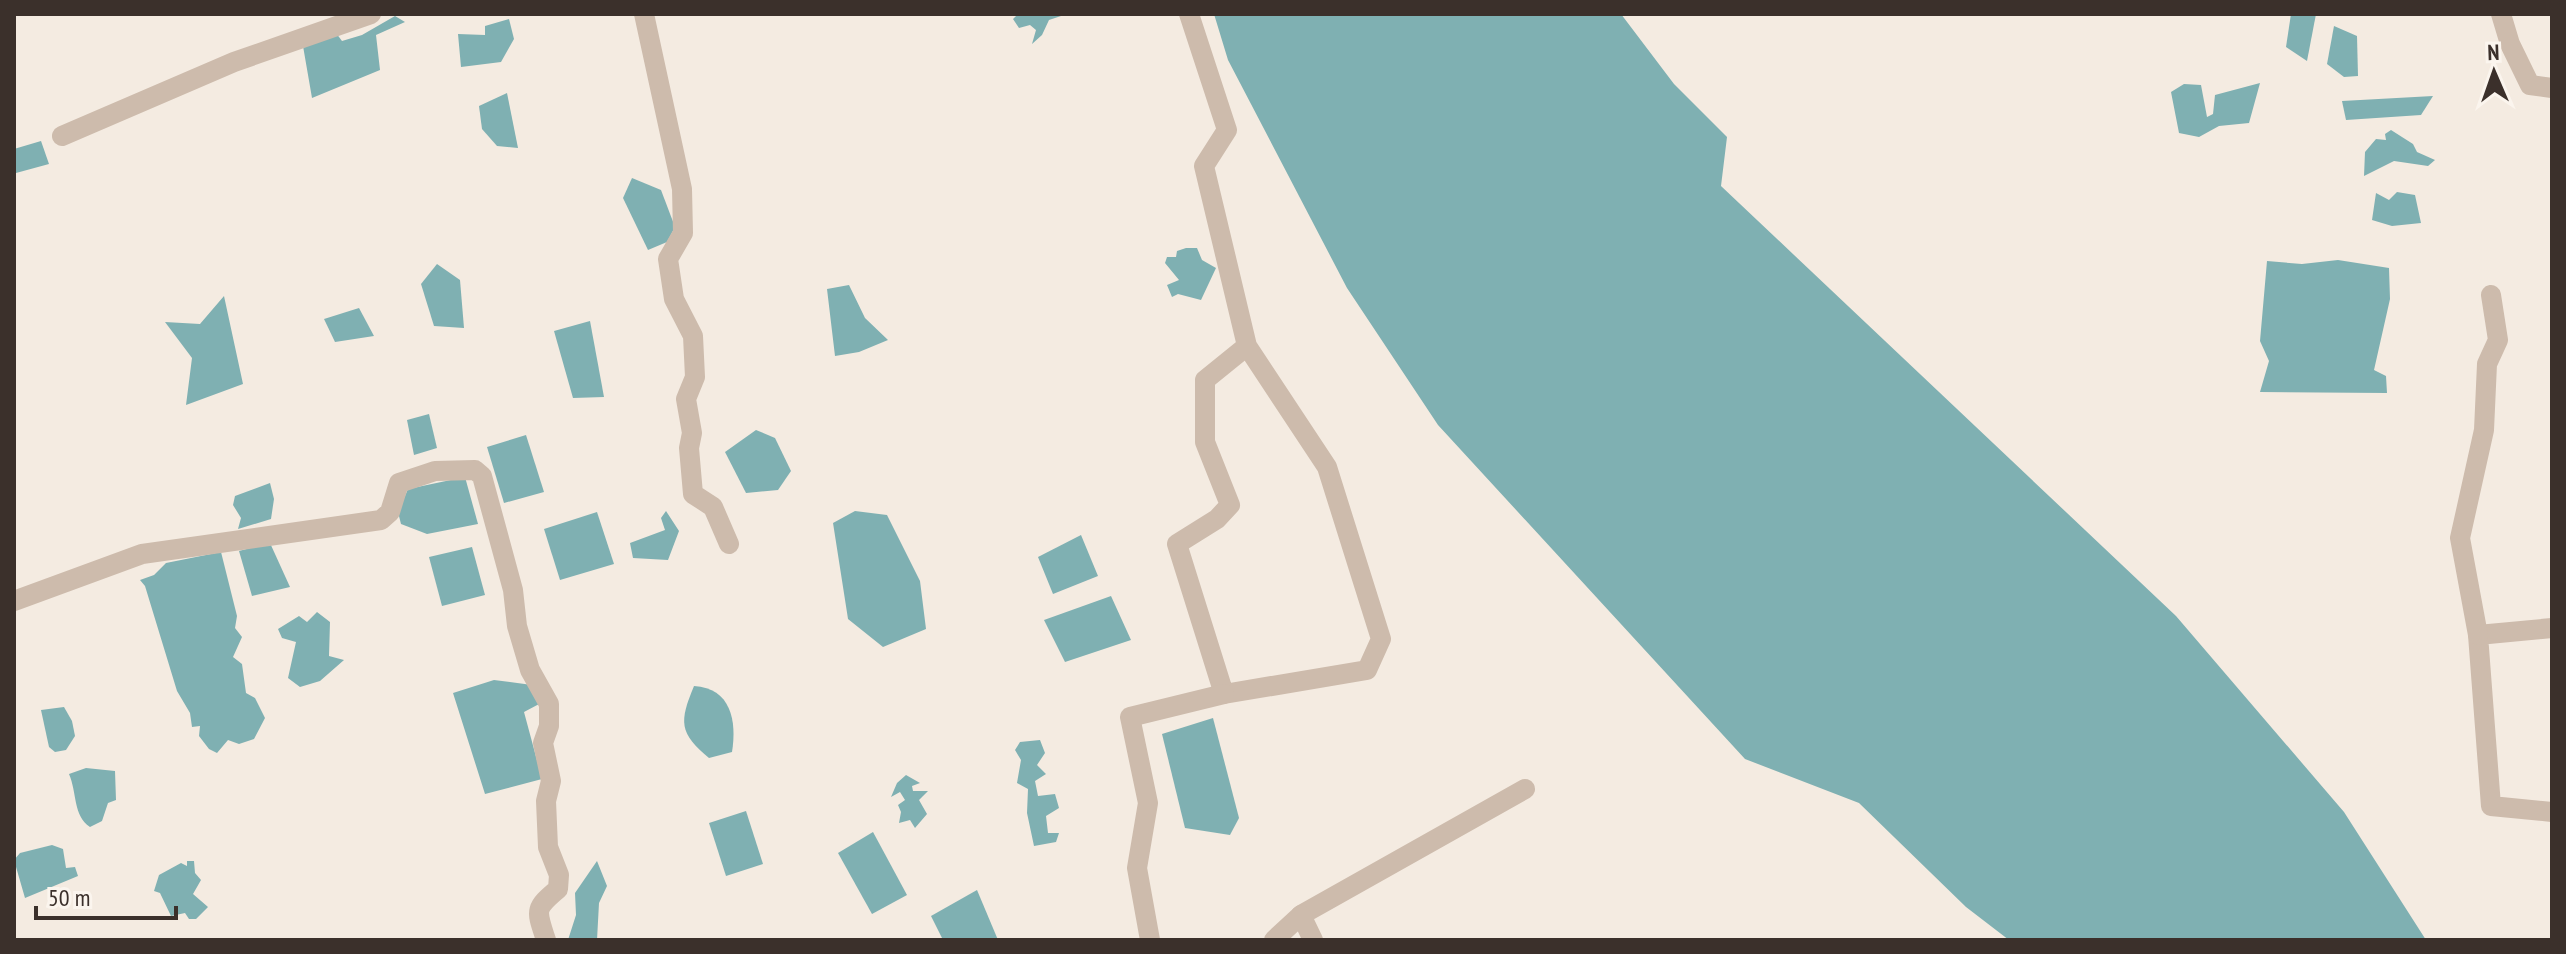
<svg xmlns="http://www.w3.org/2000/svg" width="2566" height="954" viewBox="0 0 2566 954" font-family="'PT Sans Narrow',sans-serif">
<rect width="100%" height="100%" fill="#f4ebe1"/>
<g fill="#7fb0b2">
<polygon points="1018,14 1067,14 1049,20 1042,35 1032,44 1036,30 1030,25 1019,28 1013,19"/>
<polygon points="1214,14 1621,14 1674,84 1727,137 1721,186 2176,616 2344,812 2426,940 2009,940 1966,907 1859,803 1745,759 1438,425 1347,288 1228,60"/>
<polygon points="2291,14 2316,14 2307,61 2286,47"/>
<polygon points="395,16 405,22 376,35 380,70 312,98 303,46 336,33 342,41 362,35"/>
<polygon points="509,19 514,39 501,62 461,67 458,34 485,35 485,26"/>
<polygon points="2334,26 2357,36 2358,76 2344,77 2327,64"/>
<polygon points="2260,83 2249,123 2219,126 2199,137 2179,133 2171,92 2184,84 2201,85 2207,117 2213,114 2215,95"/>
<polygon points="507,93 518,148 497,146 482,129 479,106"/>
<polygon points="2433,96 2421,115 2346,120 2342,101"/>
<polygon points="2391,130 2413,144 2417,152 2435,160 2428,166 2394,161 2364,176 2365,152 2376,139 2386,140 2385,134"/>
<polygon points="41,141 49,164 16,173 14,149"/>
<polygon points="632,178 661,190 675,227 667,242 648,250 623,198"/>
<polygon points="2397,192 2415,195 2421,223 2392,226 2372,220 2376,193 2389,200"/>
<polygon points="1186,248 1197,248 1202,260 1216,268 1201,300 1178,294 1172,297 1167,285 1179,280 1165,263 1167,257 1176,257 1177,251"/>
<polygon points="2338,260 2389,268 2390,299 2374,370 2386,376 2387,393 2260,392 2269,361 2260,341 2267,261 2302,264"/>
<polygon points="437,264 460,280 464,328 434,326 421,284"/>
<polygon points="849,285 865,318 888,340 859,352 835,356 827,289"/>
<polygon points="224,296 243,384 186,405 192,358 165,322 200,324"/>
<polygon points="359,308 374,336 335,342 324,319"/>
<polygon points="590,321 604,397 573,398 554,331"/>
<polygon points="429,414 437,448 414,455 407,420"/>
<polygon points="756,430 775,438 791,471 778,490 746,493 725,452"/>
<polygon points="526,435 544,492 504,503 487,447"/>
<polygon points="465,477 478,524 427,534 401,524 398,512 408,489"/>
<polygon points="270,483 274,499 271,519 238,529 241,518 233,505 235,496"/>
<polygon points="666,511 679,531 668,560 633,558 630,543 665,530 661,518"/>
<polygon points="855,511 887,515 920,581 926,629 883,647 848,619 833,523"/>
<polygon points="597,512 614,564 560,580 544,529"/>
<polygon points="1081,535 1098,576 1053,594 1038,557"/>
<polygon points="270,543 290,587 252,596 239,551"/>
<polygon points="472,547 485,595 442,606 429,557"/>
<polygon points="221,552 237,616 235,628 242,637 233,657 242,664 246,693 255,698 265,718 254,739 239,744 228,740 217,753 209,749 199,736 200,726 192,727 190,713 177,691 145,586 140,580 154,575 166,563"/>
<polygon points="1111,596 1131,640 1065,662 1044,620"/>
<polygon points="317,612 330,622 329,656 344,660 320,681 300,687 288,678 296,642 282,638 278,629 299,616 307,622"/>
<polygon points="494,680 532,685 541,703 524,712 542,779 485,794 453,693"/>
<path d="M694 686C731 688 737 721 732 752L709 758C679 733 679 722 694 686Z"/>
<polygon points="64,707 72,721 75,736 66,750 55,752 49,747 41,710"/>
<polygon points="1213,718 1239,818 1230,835 1185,828 1162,734"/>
<polygon points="1040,740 1045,753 1037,765 1046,774 1035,781 1038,796 1055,794 1059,808 1046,816 1048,833 1059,833 1056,842 1034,846 1027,813 1028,789 1017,783 1021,760 1015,750 1020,742"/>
<path d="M86 768 115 771 116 800 108 803 102 821 90 827C73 816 77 792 69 774Z"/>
<polygon points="906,775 920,783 912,786 913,791 928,791 919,800 927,814 915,828 910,820 899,823 901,812 898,805 905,800 900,792 891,797 897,783"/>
<polygon points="746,811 763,864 726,876 709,823"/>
<polygon points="873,832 907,895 872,914 838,853"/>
<polygon points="52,845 63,849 66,868 75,867 78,876 25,898 14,860 20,853"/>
<polygon points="187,861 194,861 195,873 201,880 193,894 208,907 196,919 189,919 185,913 171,916 160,893 154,891 159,875 181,863 187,866"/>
<polygon points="597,861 607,886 599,903 597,940 568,940 576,915 575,893"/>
<polygon points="977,890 998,940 943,940 931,916"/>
</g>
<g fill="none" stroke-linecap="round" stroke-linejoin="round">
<g stroke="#cdbbac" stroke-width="20">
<polyline points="644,14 682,189 683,233 668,259 674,299 693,336 695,377 686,399 692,433 689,448 693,494 713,507 729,544"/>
<polyline points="1189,14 1227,130 1204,166 1247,346 1327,467 1381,639 1367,670 1224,694 1177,544 1217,519 1230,505 1205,442 1205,380 1247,346"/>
<polyline points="2501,14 2510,44 2530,85 2552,88"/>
<polyline points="62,136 234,62 371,14"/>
<path d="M14 601 142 554 381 520 390 512 399 483 435 471 475 470 482 476 513 590 517 626 530 670 549 704V726L543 743 551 781 546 801 548 847 559 875 558 889C534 909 536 910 546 940"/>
<polyline points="2552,628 2478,635 2491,806 2552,812"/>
<polyline points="2478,635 2460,538 2484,430 2487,364 2498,340 2491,295"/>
<polyline points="1301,915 1525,789"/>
<polyline points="1150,940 1137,868 1148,803 1130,717 1224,694"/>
<polyline points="1274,940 1301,915 1313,940"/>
</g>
</g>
<rect width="2566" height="954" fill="none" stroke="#3b302b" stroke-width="32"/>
<g transform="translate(2494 72) rotate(358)" stroke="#fbf5ee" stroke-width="6" paint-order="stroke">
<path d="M0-6L14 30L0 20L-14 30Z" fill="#3b302b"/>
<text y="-12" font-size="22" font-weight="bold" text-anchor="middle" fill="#3b302b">N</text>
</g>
<path d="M36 906v12h140v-12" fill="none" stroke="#3b302b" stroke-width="4"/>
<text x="48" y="906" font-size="24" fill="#3b302b" stroke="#fbf5ee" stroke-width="6" paint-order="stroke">50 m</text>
</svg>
